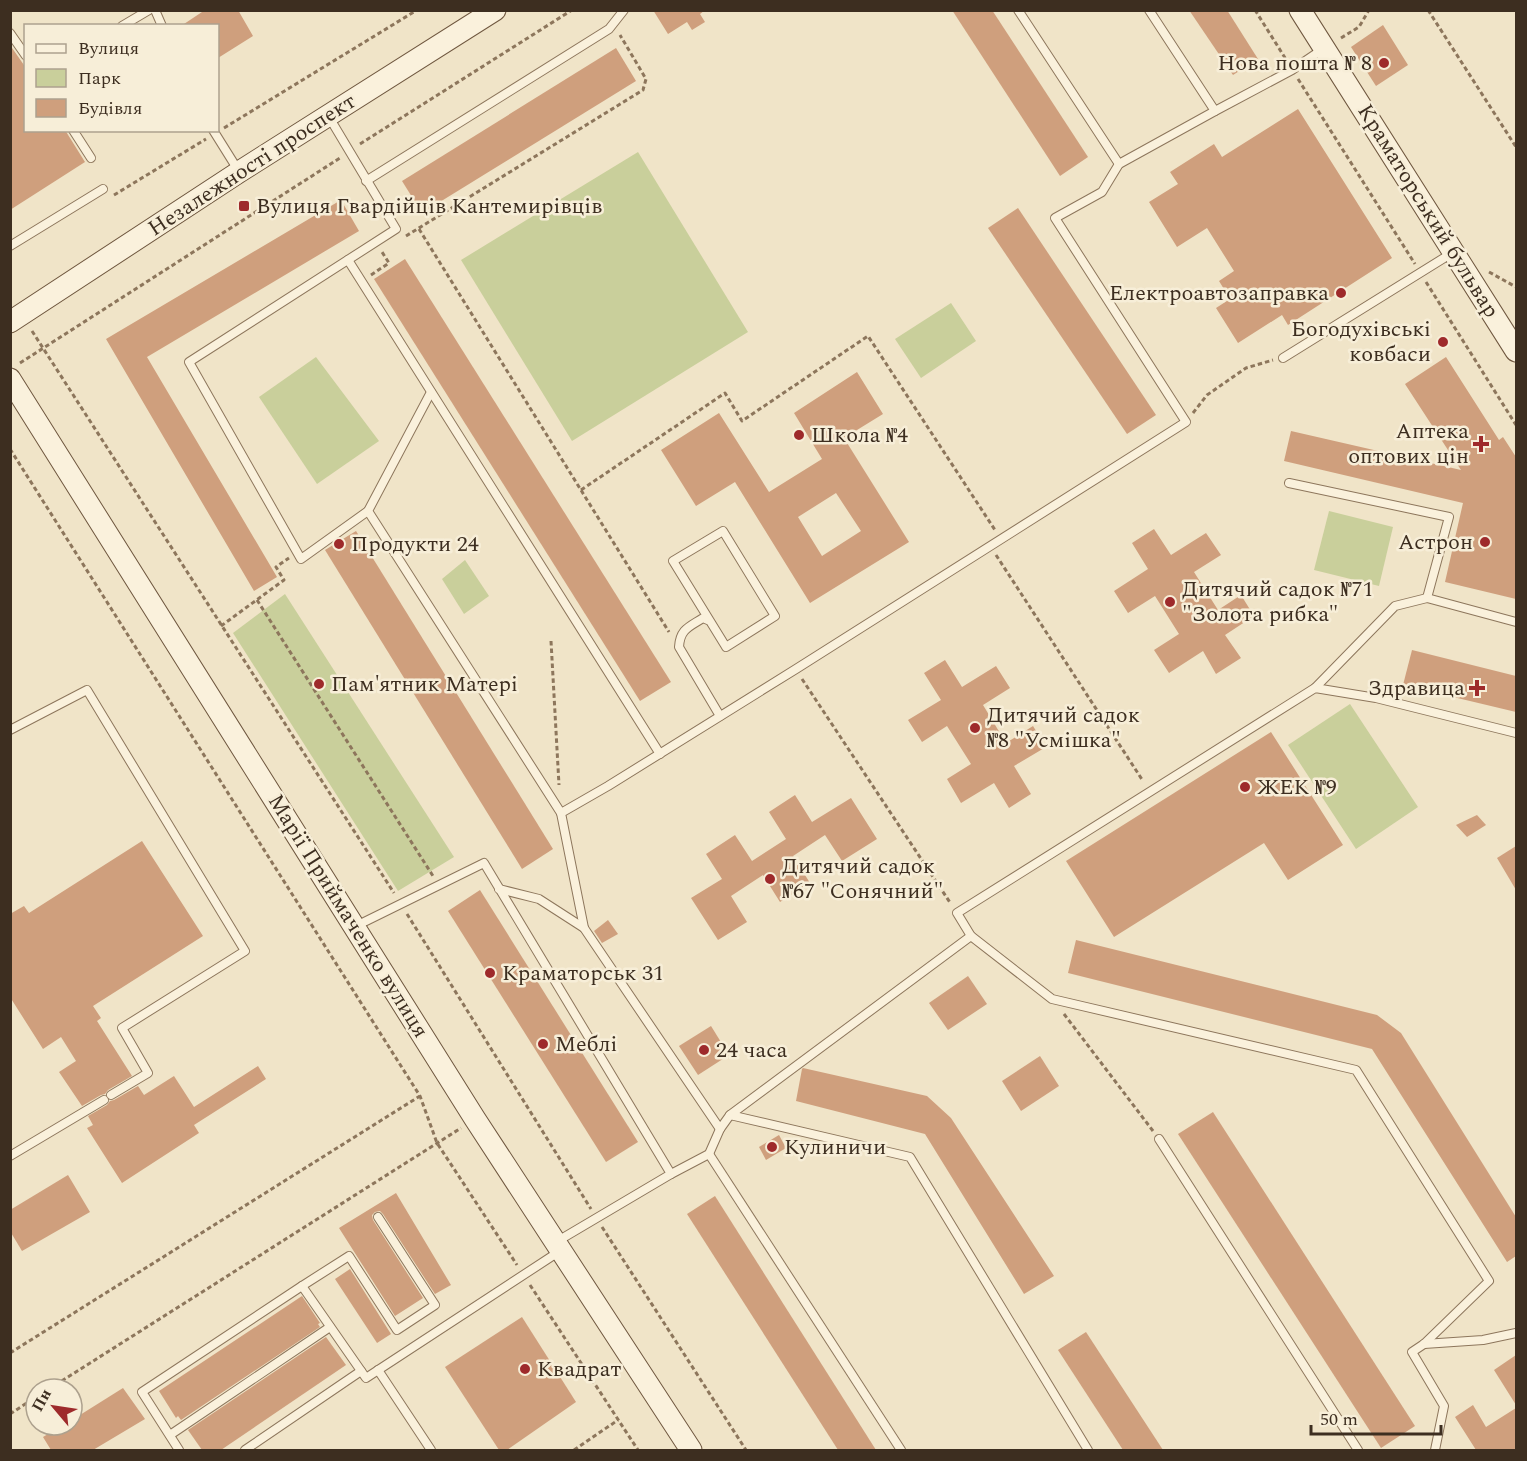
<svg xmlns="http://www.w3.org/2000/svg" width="1527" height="1461" viewBox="0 0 1527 1461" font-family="Spectral,serif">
<rect width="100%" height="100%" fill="#f0e4c8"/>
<g fill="#c9cf9b">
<polygon points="638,152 748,332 572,441 461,260"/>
<polygon points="951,303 976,341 921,378 895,339"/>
<polygon points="316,357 379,441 317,484 259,397"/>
<polygon points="1329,511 1393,527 1379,586 1314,570"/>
<polygon points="465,560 489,596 464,614 442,579"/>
<polygon points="285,594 454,857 398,891 233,633"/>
<polygon points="1350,704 1418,807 1356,849 1288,745"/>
</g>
<g fill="#cf9f7d" fill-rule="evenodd">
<polygon points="205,10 238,10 253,36 218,58 218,26 181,26"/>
<polygon points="653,10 705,10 700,14 705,22 692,30 687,22 668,34"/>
<polygon points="952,10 992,10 1088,157 1060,176"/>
<polygon points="1189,10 1227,10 1258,59 1233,75"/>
<polygon points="1383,25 1408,65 1376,86 1351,47"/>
<polygon points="10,45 26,68 26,130 65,130 85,162 10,210"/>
<polygon points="616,48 636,81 422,213 402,181"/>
<polygon points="1298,109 1392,258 1288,325 1282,315 1238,343 1216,308 1230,299 1219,281 1234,271 1207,228 1177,247 1149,202 1178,184 1170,172 1214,144 1222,157"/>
<polygon points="341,200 359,231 147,357 277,577 254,591 106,339"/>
<polygon points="1018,208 1156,415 1127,434 988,228"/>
<polygon points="405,259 671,682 640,701 374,279"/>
<polygon points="1446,357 1499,440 1503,437 1516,457 1516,599 1445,582 1463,503 1284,461 1291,431 1461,470 1405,384"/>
<path d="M857 372 883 414 844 438 909 542 810 603 735 482 696 506 661 450 719 413 769 492 822 459 794 413ZM836 493 861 531 822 556 798 517Z"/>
<polygon points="1154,529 1171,555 1206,533 1221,555 1194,572 1218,610 1241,595 1254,616 1225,635 1241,658 1216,674 1203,651 1169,673 1154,650 1179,634 1155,596 1128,613 1114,591 1148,569 1132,543"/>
<polygon points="356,531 553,849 522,869 325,550"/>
<polygon points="1412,650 1516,676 1516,712 1403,685"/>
<polygon points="945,660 962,687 996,666 1010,688 983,705 1006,743 1033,726 1046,747 1014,766 1031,794 1009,808 994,783 961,803 947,779 971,764 947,726 922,742 908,720 941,700 924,673"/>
<polygon points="1271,732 1343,845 1288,880 1264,843 1114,937 1066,861"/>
<polygon points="795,795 812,822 851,798 877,839 842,861 825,835 793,856 810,883 780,902 763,875 731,896 747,922 718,940 691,898 722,879 706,854 735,835 752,861 786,839 769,812"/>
<polygon points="1477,815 1486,825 1467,837 1456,825"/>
<polygon points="142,841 203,936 93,1006 101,1018 97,1021 132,1076 108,1090 105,1094 101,1095 82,1106 59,1072 76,1061 61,1037 43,1049 10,997 10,914 24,906 29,913"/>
<polygon points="1516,846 1516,890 1497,858"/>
<polygon points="480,890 638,1142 606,1162 448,911"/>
<polygon points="608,920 618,934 602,943 594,931"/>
<polygon points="1076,940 1377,1015 1401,1033 1516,1217 1516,1256 1507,1262 1372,1049 1068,973"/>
<polygon points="968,976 987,1004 948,1030 929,1003"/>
<polygon points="711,1026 729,1055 698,1075 679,1046"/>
<polygon points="1040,1056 1059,1086 1021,1111 1002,1081"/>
<polygon points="258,1066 266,1079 194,1125 199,1133 122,1183 87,1128 93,1125 88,1116 107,1105 110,1101 114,1100 138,1086 144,1095 174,1076 194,1107"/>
<polygon points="803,1068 927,1096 951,1118 1054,1276 1024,1294 925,1134 796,1101 802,1069"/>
<polygon points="1213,1112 1415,1426 1381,1448 1178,1134"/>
<polygon points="779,1135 786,1148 766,1160 759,1147"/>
<polygon points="68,1175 90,1212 22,1251 10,1231 10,1210"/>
<polygon points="396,1193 451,1285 435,1294 383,1214 380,1211 375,1212 372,1215 373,1220 423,1298 395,1316 339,1228"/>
<polygon points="715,1196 876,1450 838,1450 687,1214"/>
<polygon points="350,1269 391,1334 377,1343 335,1279"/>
<polygon points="302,1296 320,1323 318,1324 320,1327 181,1420 178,1416 176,1418 159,1391"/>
<polygon points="522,1317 576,1402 507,1450 499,1450 445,1367"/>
<polygon points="1086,1332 1163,1450 1123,1450 1058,1350"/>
<polygon points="326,1337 346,1365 221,1450 202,1450 188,1430"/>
<polygon points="1516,1355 1516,1405 1494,1370"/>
<polygon points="123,1388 145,1419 93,1450 51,1450 43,1437 63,1425 72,1425 72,1420"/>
<polygon points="1473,1405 1486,1427 1516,1408 1516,1450 1476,1450 1455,1417"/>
</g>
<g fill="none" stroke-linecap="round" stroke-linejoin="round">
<defs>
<g id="lane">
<polyline points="155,10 162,26"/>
<polyline points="1018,10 1119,164 1215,111 1292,70 1323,49"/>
<polyline points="1149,10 1215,111"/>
<polyline points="122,26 149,10"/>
<polyline points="10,33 26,56"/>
<polyline points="329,117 396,229 189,362 301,559 368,511"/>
<polyline points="73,130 91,158"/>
<polyline points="213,130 238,170"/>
<polyline points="366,181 609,29 624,10"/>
<polyline points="10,246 103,189"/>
<polyline points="348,260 660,754"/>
<polyline points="1283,358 1452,253"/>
<polyline points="431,392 368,511 561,813"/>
<polyline points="1289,483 1449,517 1427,598"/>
<path d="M710 621 673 561 723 531 775 616 726 647 710 621 703 618C689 627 680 629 679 647L720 716"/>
<polyline points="1315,688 1395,606 1427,598 1516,622"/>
<polyline points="10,730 87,690 245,951 122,1028 148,1073 111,1095"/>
<polyline points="499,889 539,899 584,928"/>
<polyline points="356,926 484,863 671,1174 556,1242"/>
<polyline points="730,1115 971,936"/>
<polyline points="720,1129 584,928 561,813 608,786 796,669 1186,422 1055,218 1102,192 1119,164"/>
<polyline points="1159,1139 1358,1450"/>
<polyline points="709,1154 901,1450"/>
<polyline points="10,1156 104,1100"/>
<polyline points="671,1174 709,1154 720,1129 730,1115 910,1157 1088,1450"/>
<polyline points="302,1286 349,1256 397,1330 435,1305 378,1217"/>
<polyline points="1424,1344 1483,1340 1516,1333"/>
<polyline points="378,1370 431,1450"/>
<polyline points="170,1435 330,1327"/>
<polyline points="179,1450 142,1392 302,1286 366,1378 560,1251"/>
<polyline points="245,1450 361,1371"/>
<polyline points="1435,1450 1444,1406 1412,1352 1424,1344 1489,1281 1356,1070 1052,999 971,936 957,913 1315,688 1376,698 1516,733"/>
</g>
<g id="secondary">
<polyline points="1300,10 1516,351"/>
<polyline points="10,322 239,172 495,10"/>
<polyline points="10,379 475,1119 691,1450"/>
</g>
</defs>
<use href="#lane" stroke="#8d765c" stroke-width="10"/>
<use href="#secondary" stroke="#6f573f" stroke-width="23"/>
<g stroke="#8d765c" stroke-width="3" stroke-dasharray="4.5 3" stroke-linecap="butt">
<polyline points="1255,10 1287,61"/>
<polyline points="1428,10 1516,147"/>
<polyline points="1341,38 1359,27 1369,10"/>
<polyline points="1298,79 1415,264"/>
<polyline points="224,128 417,10"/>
<polyline points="360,144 572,10"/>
<polyline points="114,195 206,139"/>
<polyline points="419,229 669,632"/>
<polyline points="406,236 643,90 646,79 620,35"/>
<polyline points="1489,272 1516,287"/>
<polyline points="371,275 389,263 382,252"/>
<polyline points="1426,282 1516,425"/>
<polyline points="32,331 394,893"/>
<polyline points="20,363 340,158"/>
<polyline points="1193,413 1207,395 1246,368 1273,360"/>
<polyline points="10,449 420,1096 437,1143 517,1265"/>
<polyline points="581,490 725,393 742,421 868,336 995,530"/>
<polyline points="996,555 1143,781"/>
<polyline points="257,600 433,876"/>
<polyline points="221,626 284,580 276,567 289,558"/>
<polyline points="551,641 559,785"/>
<polyline points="802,679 951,904"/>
<polyline points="407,914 591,1209"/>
<polyline points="1064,1014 1153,1131"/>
<polyline points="602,1227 746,1450"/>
<polyline points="530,1285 638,1450"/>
<polyline points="10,1353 420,1096"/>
<polyline points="49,1389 461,1128"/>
<polyline points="10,1414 36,1397"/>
<polyline points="574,1450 618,1420"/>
</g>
<use href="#lane" stroke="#faf1dc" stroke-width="8"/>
<use href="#secondary" stroke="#faf1dc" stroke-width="21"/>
</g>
<g fill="#9e2a2b" stroke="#f7eed8" stroke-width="2">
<circle cx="1384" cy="63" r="6"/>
<rect x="238" y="200" width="12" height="12" rx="3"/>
<circle cx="1341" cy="293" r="6"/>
<circle cx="1443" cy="342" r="6"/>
<circle cx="799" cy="435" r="6"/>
<path d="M1478 435h6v6h6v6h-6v6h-6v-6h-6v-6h6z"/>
<circle cx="1485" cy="542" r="6"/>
<circle cx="339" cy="544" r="6"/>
<circle cx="1170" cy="602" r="6"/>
<circle cx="319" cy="684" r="6"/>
<path d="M1474 679h6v6h6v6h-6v6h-6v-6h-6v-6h6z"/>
<circle cx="975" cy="728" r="6"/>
<circle cx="1245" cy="787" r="6"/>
<circle cx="770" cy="879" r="6"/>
<circle cx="490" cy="973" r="6"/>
<circle cx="543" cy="1044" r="6"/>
<circle cx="704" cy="1050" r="6"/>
<circle cx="772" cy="1147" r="6"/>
<circle cx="525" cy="1369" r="6"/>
</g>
<g text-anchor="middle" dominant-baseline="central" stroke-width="5" stroke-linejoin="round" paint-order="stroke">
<g font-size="22" fill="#3d2e20" stroke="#f7eed8" text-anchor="start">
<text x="1372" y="63" text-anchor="end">Нова пошта № 8</text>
<text x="256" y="206">Вулиця Гвардійців Кантемирівців</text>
<text x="1329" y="293" text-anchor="end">Електроавтозаправка</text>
<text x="1431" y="329" text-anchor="end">Богодухівські<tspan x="1431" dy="25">ковбаси</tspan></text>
<text x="1469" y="431" text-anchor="end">Аптека<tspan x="1469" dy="25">оптових цін</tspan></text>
<text x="811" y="435">Школа №4</text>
<text x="1473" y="542" text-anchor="end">Астрон</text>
<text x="351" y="544">Продукти 24</text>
<text x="1182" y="589">Дитячий садок №71<tspan x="1182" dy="25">"Золота рибка"</tspan></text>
<text x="331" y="684">Пам'ятник Матері</text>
<text x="1465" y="688" text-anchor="end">Здравица</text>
<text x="987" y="715">Дитячий садок<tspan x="987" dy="25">№8 "Усмішка"</tspan></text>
<text x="1257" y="787">ЖЕК №9</text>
<text x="782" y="866">Дитячий садок<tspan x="782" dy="25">№67 "Сонячний"</tspan></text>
<text x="502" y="973">Краматорськ 31</text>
<text x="555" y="1044">Меблі</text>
<text x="716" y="1050">24 часа</text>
<text x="784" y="1147">Кулиничи</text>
<text x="537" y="1369">Квадрат</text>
</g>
<g font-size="22" fill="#3d2e20" stroke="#f7eed8">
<text transform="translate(252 165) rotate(-33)">Незалежності проспект</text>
<text transform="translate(1428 211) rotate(58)">Краматорський бульвар</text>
<text transform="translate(348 916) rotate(58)">Марії Приймаченко вулиця</text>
</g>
</g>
<rect width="1527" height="1461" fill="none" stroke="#3d2e20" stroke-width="24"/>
<rect x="24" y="24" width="195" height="108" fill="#f7eed8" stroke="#ada18e" stroke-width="1.5"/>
<rect x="36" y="44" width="30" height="9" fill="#faf1dc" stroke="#ada18e" stroke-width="1.5"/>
<text x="78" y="54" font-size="18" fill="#3d2e20">Вулиця</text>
<rect x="36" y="69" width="30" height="18" fill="#c9cf9b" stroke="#ada18e" stroke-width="1.5"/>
<text x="78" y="84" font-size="18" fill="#3d2e20">Парк</text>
<rect x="36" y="99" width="30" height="18" fill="#cf9f7d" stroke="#ada18e" stroke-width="1.5"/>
<text x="78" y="114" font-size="18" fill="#3d2e20">Будівля</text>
<g transform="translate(54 1407) rotate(299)"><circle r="28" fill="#f7eed8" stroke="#ada18e" stroke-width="1.5"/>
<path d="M0-4.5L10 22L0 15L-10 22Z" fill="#9e2a2b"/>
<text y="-9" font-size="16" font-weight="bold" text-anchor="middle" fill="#3d2e20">Пн</text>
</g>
<path d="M1311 1425v9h130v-9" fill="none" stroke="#3d2e20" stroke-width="3"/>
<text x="1320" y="1425" font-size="18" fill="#3d2e20" stroke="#f7eed8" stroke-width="4.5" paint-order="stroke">50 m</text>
</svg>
